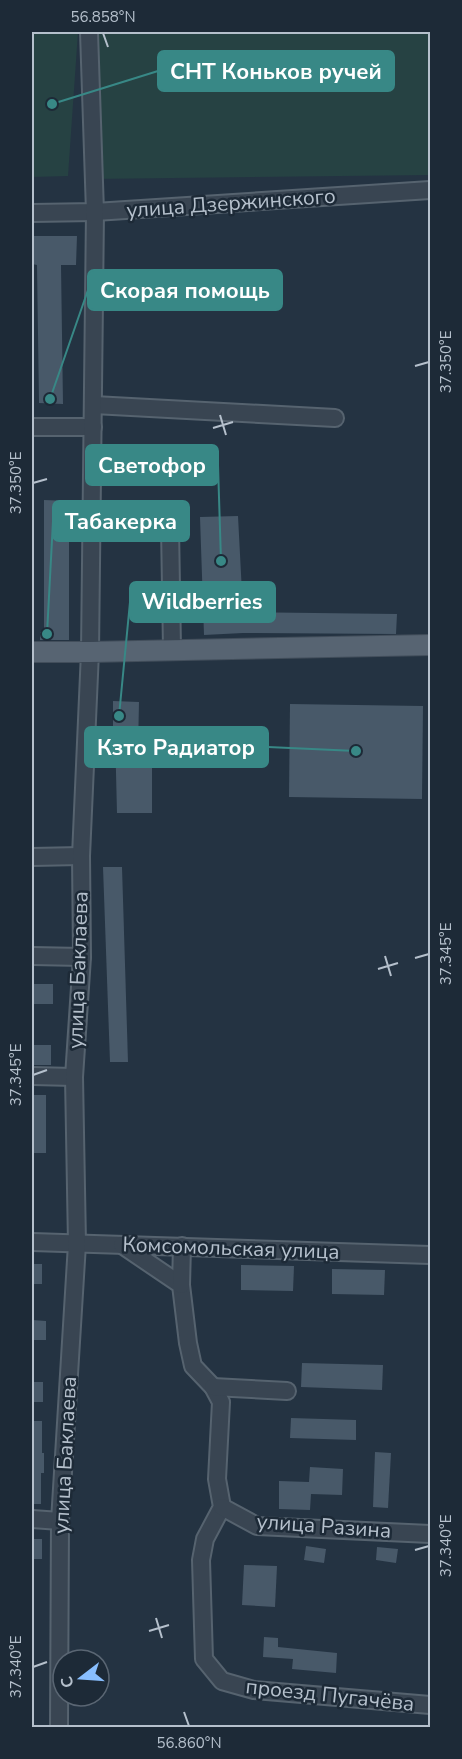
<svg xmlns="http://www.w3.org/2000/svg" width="462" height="1759" viewBox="0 0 462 1759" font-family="'Nunito Sans',sans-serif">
<rect width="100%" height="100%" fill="#243342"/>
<g fill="#264243">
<polygon points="32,32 78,32 68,176 32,177"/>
<polygon points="95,32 430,32 430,175 91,179"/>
</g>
<g fill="#485969">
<polygon points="32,236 77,236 76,265 61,265 63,404 39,403 37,265 32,264"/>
<polygon points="44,500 69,501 69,640 40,640 40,632 44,631"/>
<polygon points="238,516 243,612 397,614 396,634 243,633 204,635 200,517"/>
<polygon points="113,701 139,702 138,749 152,749 152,813 117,813 115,732 113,732"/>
<polygon points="290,704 423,706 422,799 289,797"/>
<polygon points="103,867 122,867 128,1062 110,1062"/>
<rect x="32" y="984" width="21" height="20"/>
<rect x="32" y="1045" width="19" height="20"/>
<rect x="32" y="1095" width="14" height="58"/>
<rect x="32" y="1264" width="10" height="20"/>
<polygon points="241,1265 294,1266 293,1291 241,1290"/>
<polygon points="332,1269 385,1270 384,1295 332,1294"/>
<polygon points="32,1320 46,1321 46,1340 32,1340"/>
<polygon points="302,1363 383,1365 382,1390 301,1387"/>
<rect x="32" y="1382" width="11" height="20"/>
<polygon points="291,1418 356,1420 356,1440 290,1438"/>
<polygon points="32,1421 42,1421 42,1453 44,1453 44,1473 41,1473 41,1504 32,1504"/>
<polygon points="375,1452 391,1453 388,1508 373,1507"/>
<polygon points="310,1467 343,1469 342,1495 311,1494 310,1510 279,1509 279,1481 309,1482"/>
<rect x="32" y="1539" width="10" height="20"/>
<polygon points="306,1546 326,1549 324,1563 304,1560"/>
<polygon points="377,1547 398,1549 396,1563 376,1560"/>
<polygon points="244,1565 277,1566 275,1607 242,1605"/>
<polygon points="264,1637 278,1638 278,1647 337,1653 336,1673 292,1669 293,1659 263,1657"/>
</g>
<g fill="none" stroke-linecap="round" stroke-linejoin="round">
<defs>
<g id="minor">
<polyline points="32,213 95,212 430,190"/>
<polyline points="94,405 335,418"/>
<polyline points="32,427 93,427"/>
<polyline points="170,527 172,649"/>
<polyline points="32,857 81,856"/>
<polyline points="32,956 82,957"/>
<polyline points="32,1076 74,1077"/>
<polyline points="32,1242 430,1255"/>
<polyline points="122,1245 181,1285 188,1343 193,1366 213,1387 221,1402 217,1479 222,1507 205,1539 201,1560 204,1659 222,1681 254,1690 430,1705"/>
<polyline points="181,1285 182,1246"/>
<polyline points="213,1387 287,1391"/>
<polyline points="222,1507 257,1526 430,1534"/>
<polyline points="32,1519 60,1521"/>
<polyline points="59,1728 60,1521 77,1244 74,1077 82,957 81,856 90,652 95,212 89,32"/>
</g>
<polyline id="major" points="32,652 90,652 430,645"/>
</defs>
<use href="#minor" stroke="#56636f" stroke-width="20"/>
<use href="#major" stroke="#424e5b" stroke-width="22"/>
<use href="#minor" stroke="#394552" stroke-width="16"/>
<use href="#major" stroke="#576472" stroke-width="20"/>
</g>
<path fill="none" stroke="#b5c0cc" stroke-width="2" d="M103 33 108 47M415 366 429 362M220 415 226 435M213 428 233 422M33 483 47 479M385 956 391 976M415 958 429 954M378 969 398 963M33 1075 47 1070M415 1550 429 1546M156 1618 162 1638M149 1631 169 1625M33 1667 47 1662M184 1712 189 1726"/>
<g text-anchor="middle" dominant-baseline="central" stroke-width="5" stroke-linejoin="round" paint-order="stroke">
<g font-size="21" fill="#b5c0cc" stroke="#1d2a37">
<text transform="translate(231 203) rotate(-4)">улица Дзержинского</text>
<text transform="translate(78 970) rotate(-88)">улица Баклаева</text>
<text transform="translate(231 1248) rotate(2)">Комсомольская улица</text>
<text transform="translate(65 1455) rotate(-87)">улица Баклаева</text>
<text transform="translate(324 1526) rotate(4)">улица Разина</text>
<text transform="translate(330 1695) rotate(6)">проезд Пугачёва</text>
</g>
</g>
<path fill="none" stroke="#388886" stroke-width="2" d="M52 104L158 71M50 399L88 290M221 561L218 465M47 634L53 521M119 716L130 602M356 751L268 747"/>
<g fill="#388886" stroke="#1d2a37" stroke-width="2">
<circle cx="52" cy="104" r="6"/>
<circle cx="50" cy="399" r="6"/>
<circle cx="221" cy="561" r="6"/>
<circle cx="47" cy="634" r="6"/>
<circle cx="119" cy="716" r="6"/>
<circle cx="356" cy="751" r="6"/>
</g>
<g fill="#388886" stroke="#388886" stroke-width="2">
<rect x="158" y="51" width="236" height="40" rx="6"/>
<rect x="88" y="270" width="194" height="40" rx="6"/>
<rect x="86" y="445" width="132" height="40" rx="6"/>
<rect x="53" y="501" width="136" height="40" rx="6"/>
<rect x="130" y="582" width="145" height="40" rx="6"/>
<rect x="85" y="727" width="183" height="40" rx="6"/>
</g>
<g font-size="22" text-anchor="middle" font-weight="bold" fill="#fff">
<text x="276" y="79">СНТ Коньков ручей</text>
<text x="185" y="298">Скорая помощь</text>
<text x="152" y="473">Светофор</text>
<text x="121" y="529">Табакерка</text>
<text x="202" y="609">Wildberries</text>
<text x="176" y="755">Кзто Радиатор</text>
</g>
<rect width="462" height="1759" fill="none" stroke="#1d2a37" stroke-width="66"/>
<g transform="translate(81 1678) rotate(253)"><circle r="28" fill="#1d2a37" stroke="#5a6673" stroke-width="1.5"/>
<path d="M0-4.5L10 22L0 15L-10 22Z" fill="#88befe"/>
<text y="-9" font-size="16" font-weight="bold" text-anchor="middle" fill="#b5c0cc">С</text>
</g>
<rect x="33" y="33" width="396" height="1693" fill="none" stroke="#b5c0cc" stroke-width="2"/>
<g font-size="15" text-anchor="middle" fill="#b5c0cc">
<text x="103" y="22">56.858°N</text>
<text transform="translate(446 362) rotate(-90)" y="5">37.350°E</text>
<text transform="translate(16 483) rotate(-90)" y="5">37.350°E</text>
<text transform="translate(446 954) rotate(-90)" y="5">37.345°E</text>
<text transform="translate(16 1075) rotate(-90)" y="5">37.345°E</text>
<text transform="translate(446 1546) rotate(-90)" y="5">37.340°E</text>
<text transform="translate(16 1667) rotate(-90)" y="5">37.340°E</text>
<text x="189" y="1748">56.860°N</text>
</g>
</svg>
